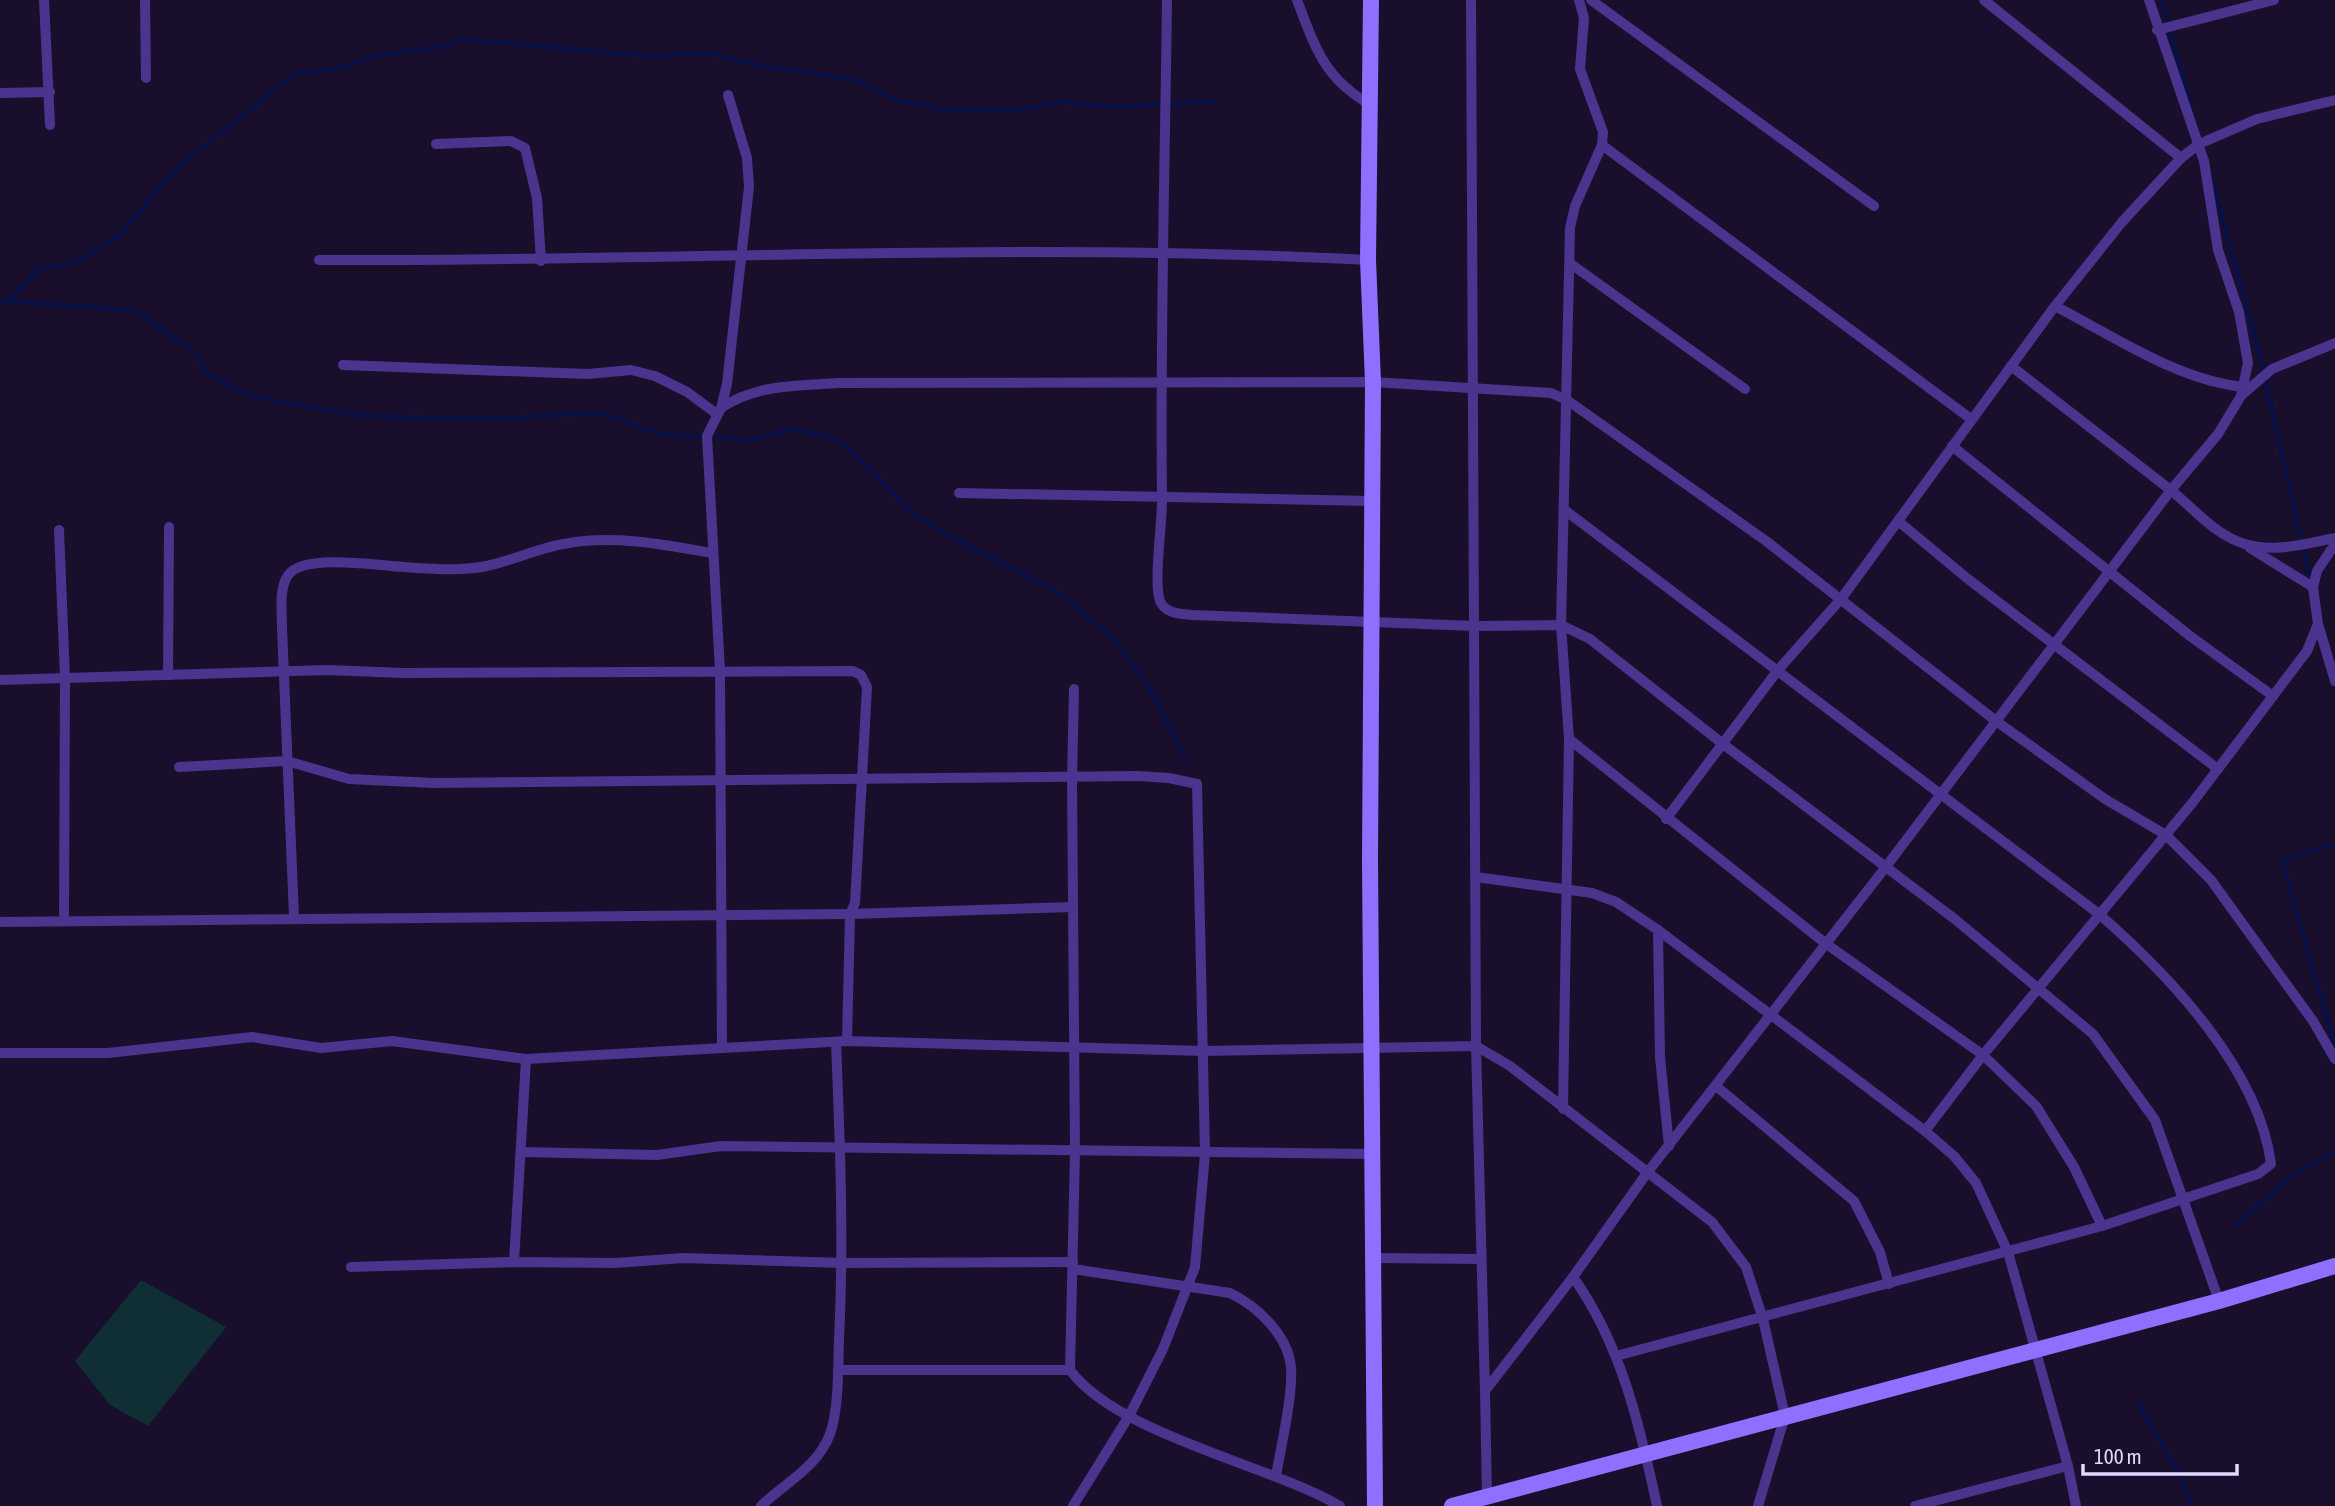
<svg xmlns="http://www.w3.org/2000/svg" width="2335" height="1506" viewBox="0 0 2335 1506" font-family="'Asap Condensed',sans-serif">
<rect width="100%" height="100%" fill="#190e2b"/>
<polygon fill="#102f35" points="141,1280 226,1327 148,1426 110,1405 75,1361"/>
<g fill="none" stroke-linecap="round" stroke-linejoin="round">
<g stroke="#05114d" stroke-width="3.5">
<polyline points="2161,0 2191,108"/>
<polyline points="2212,179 2264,371"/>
<polyline points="0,301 134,310 197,354 205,372 240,391 260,398 364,416 481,419 602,413 659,434 751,440 791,429 836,438 867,465 909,511 946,534 1056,591 1114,639 1149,687 1185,757"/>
<polyline points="7,302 38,269 76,262 120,235 178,167 295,74 345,67 377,55 441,47 462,39 648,56 709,53 763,66 855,80 893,99 945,110 1017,110 1062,102 1115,107 1217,101"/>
<polyline points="2265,379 2311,583"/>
<polyline points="2335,844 2282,860 2335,1047"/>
<polyline points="2236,1225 2295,1174 2335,1151"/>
<polyline points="2138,1403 2181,1477 2191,1506"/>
</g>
<g stroke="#4a348e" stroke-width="10">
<polyline points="44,0 50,125"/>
<polyline points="145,0 146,78"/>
<path d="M1167 0C1165 165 1160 330 1162 495 1163 520 1153 581 1160 601 1165 614 1182 614 1193 615L1475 626 1561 625 1590 639 1723 744 1956 920 2093 1034 2155 1120 2219 1301"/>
<path d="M1297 0C1315 47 1324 79 1371 105"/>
<polyline points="1471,0 1476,1046 1485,1391"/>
<polyline points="1591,0 1874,206"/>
<polyline points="1984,0 2181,158"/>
<polyline points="2157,30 2274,0"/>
<polyline points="0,93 50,92"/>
<polyline points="436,144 511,141 525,148 537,198 541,261"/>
<polyline points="1602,145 1971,419"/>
<path d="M319 260C669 262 1018 241 1368 260"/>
<polyline points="1571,264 1745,389"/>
<path d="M2055 306C2113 336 2179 381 2244 387"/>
<polyline points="343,365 588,374 631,370 655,376 687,392 717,414"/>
<path d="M2011 366C2063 407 2116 447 2168 488 2193 507 2214 535 2245 544 2275 553 2305 544 2335 538"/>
<polyline points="2243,394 2272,369 2335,343"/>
<path d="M721 408C756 384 797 386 838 383L1373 382 1551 393 1567 400 1766 541 1996 721 2105 799 2166 835 2211 880 2313 1021 2335 1059"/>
<polyline points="1952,446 2190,636 2273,696"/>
<polyline points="959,493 1372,501"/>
<path d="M1566 511 2099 914C2168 974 2259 1069 2271 1164L2258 1174 2102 1226"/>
<polyline points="1898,521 1968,579 2218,769"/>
<polyline points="59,530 65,677 64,920"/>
<polyline points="2250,548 2313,587"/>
<polyline points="2318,624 2335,681"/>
<polyline points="168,675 169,527"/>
<polyline points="0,680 328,670 403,673 853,671 861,675 867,687 855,903 850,914 847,1041"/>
<path d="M1074 689 1072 779 1075 1152 1070 1370C1117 1434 1267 1464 1340 1506"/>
<polyline points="1569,739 1825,943 1983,1055 2036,1106 2074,1167 2102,1226 1616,1356"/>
<polyline points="179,767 287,761 349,779 434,783 1138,776 1169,778 1197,784 1205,1154 1195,1267 1163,1349 1129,1416 1073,1506"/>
<polyline points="1666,819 1778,670 1841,599 2055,306 2122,222 2181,158 2199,144 2257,119 2335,100"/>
<polyline points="1476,877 1592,893 1616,902 1658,930 1925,1131 1954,1156 1976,1183 2008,1252 2068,1466 2076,1506"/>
<path d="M294 917 282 628C282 612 278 583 291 572 309 556 367 564 391 566 421 568 457 572 487 566 515 560 540 547 569 543 616 535 666 545 712 553"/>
<polyline points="0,922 850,914 1073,907"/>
<polyline points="1658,930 1660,1057 1669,1146"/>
<polyline points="722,1048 720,671 707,436 721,408 727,384 749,187 747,158 728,95"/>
<polyline points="0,1053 108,1053 252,1037 321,1048 392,1041 526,1059 847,1041 1203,1051 1476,1046 1510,1066 1712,1222 1746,1267 1763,1319 1785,1416 1758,1506"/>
<polyline points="1716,1086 1854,1201 1880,1252 1889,1284"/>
<polyline points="1563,1109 1569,739 1561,625 1570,228 1575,206 1602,145 1603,132 1580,69 1584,18 1579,0"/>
<polyline points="1925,1131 1983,1055 2193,802 2307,651 2318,624 2313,587 2317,571 2335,544"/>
<polyline points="521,1152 657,1155 721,1146 1374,1154"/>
<polyline points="1375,1258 1481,1259"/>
<polyline points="514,1262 526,1059"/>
<polyline points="351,1267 514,1262 615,1263 683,1258 843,1263 1073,1262"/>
<path d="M1073 1269 1230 1293C1257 1306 1288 1335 1291 1367 1293 1396 1281 1446 1276 1476"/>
<path d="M1573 1277C1621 1344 1640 1426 1657 1506"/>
<polyline points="838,1370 1070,1370"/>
<polyline points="1487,1496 1485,1391 1573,1277 1647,1173 1885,868 2171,490 2218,434 2241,396 2248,363 2239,312 2218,250 2204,161 2149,0"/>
<path d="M761 1506C785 1483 818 1467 830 1434 839 1409 838 1367 839 1339 844 1240 840 1141 836 1042"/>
<polyline points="1915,1506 2068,1466"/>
</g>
<g stroke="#8f6fff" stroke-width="16">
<polyline points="1371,0 1368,260 1373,382 1370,860 1375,1506"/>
<polyline points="1452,1506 2219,1301 2335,1266"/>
</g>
</g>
<path d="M2083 1464v10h154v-10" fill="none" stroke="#e4d8ff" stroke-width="3.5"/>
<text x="2094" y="1464" font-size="21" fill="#e4d8ff" stroke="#190e2b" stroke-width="5" paint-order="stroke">100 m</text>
</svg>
